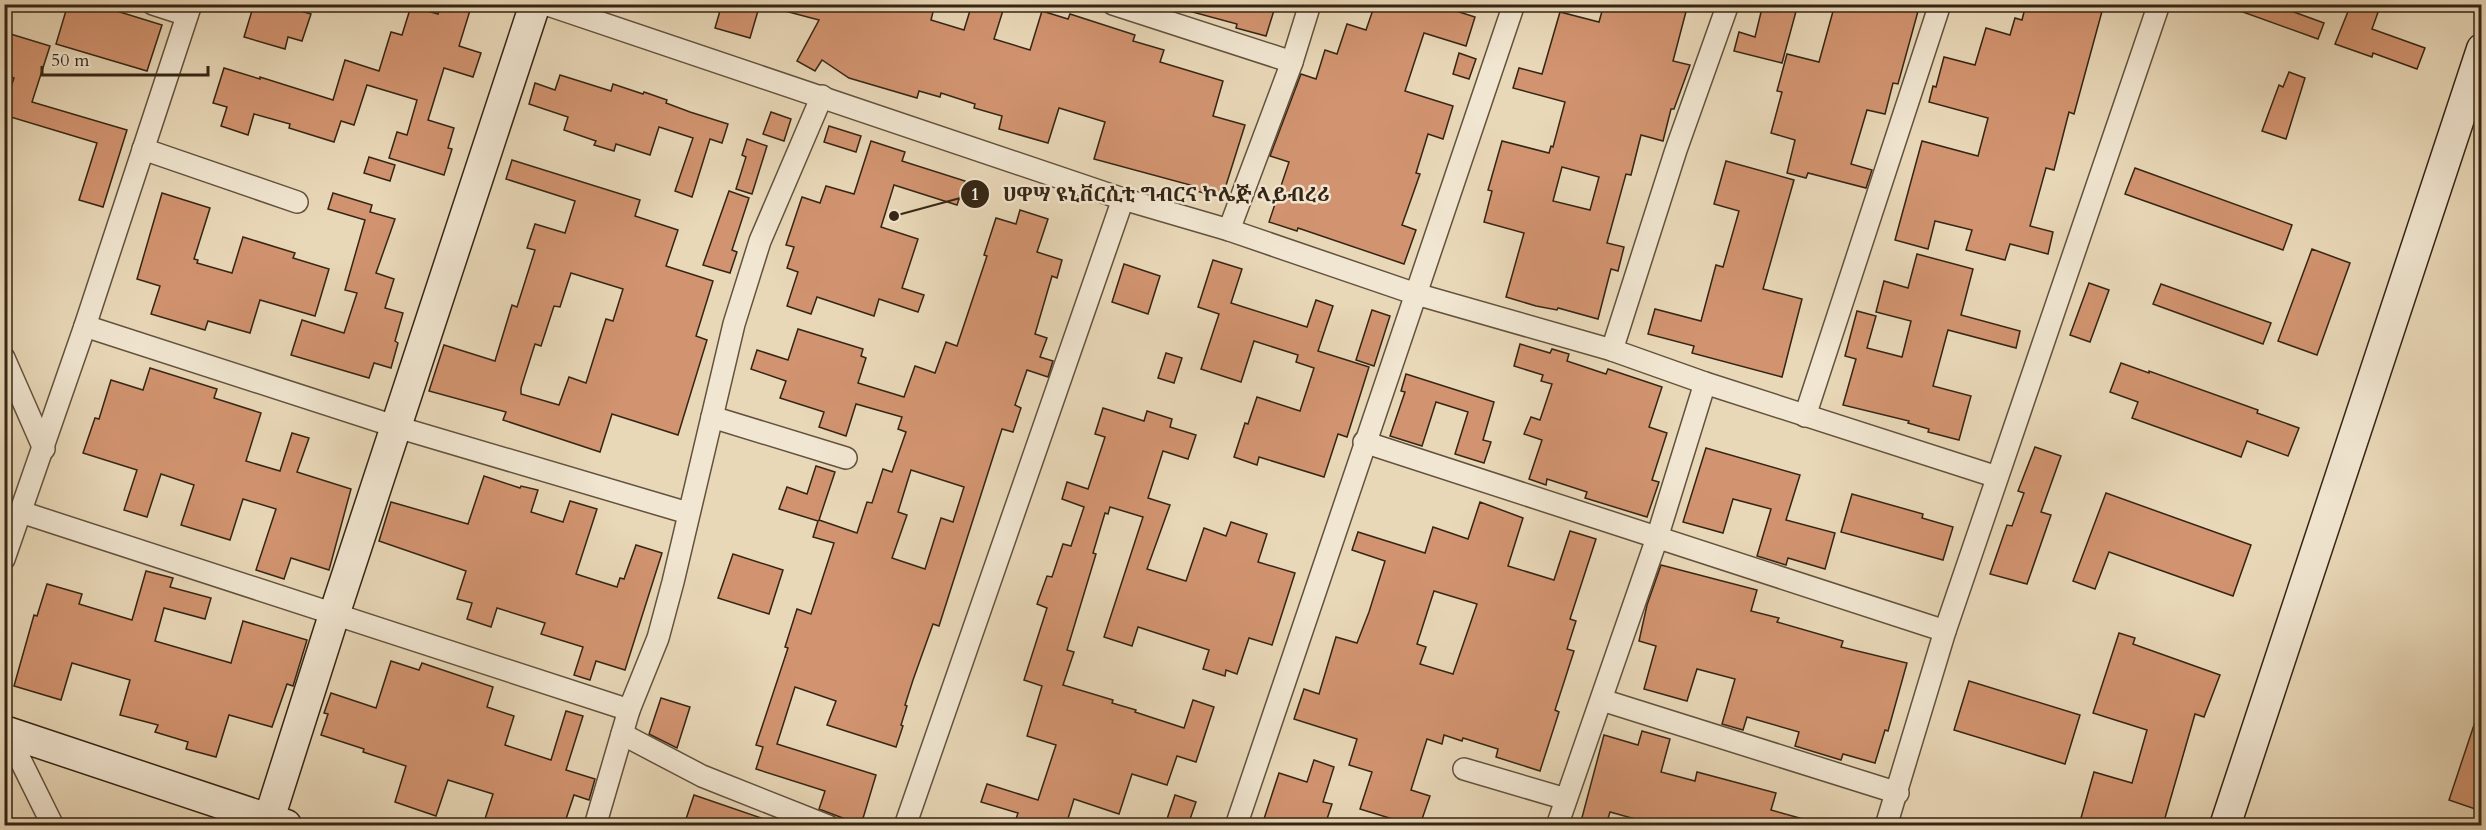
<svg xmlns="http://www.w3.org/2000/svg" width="2486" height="830" viewBox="0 0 2486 830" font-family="Cardo,'Noto Serif Ethiopic',serif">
<rect width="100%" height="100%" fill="#e9d8b8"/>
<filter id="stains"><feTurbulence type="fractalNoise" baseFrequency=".00333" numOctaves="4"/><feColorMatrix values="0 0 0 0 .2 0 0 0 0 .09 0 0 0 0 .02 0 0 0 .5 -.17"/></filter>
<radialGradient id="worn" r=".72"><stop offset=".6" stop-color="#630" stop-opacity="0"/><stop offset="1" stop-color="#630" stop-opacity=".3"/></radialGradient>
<g fill="#d29470" stroke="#352514" stroke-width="1.5" fill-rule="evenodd">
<polygon points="68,4 94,4 162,25 147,71 56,44"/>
<polygon points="254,4 298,4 297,10 311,14 302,41 288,37 285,49 244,37"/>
<polygon points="441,4 472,4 459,46 481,53 473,77 444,68 428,120 454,128 448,148 452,149 444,175 389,158 397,132 407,135 417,100 367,85 354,125 341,121 334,142 289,128 290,124 254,114 248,135 221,126 227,107 213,103 224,68 260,79 260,77 333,100 345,60 379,71 391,32 402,35 411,6 438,14"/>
<polygon points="722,4 760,4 750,38 715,28"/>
<polygon points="782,4 935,4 931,20 964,30 972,4 1005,4 994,39 1030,50 1042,11 1068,19 1070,14 1135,35 1133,41 1164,50 1160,62 1223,81 1213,116 1245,125 1222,198 1193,190 1194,186 1094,159 1105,122 1059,108 1048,143 999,129 1002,116 974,108 975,104 941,93 940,97 919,91 917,98 849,78 822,60 815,71 797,61 819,20 781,10"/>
<polygon points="1186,4 1276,4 1266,36 1236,28 1237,24 1185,10"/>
<polygon points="1375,4 1434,4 1475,17 1466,46 1424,33 1405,91 1453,106 1443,139 1428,134 1416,173 1420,174 1402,225 1416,230 1404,264 1298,228 1297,231 1269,222 1289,162 1270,156 1301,74 1316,79 1325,50 1337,54 1347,24 1366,30"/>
<path d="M1604 4H1688L1673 61 1690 65 1674 109H1671L1663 141 1641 135 1631 175 1626 174 1607 243 1624 247 1618 271 1611 269 1598 319 1558 308 1557 310 1536 306 1506 297 1524 233 1484 222 1492 191 1488 190 1502 141 1549 153 1551 146 1553 147 1565 102 1513 88 1519 68 1542 74 1560 12 1599 22ZM1562 167 1599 177 1590 210 1553 201Z"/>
<polygon points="1763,4 1798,4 1782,63 1734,51 1739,32 1755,37"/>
<polygon points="1835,4 1920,4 1898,84 1893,83 1885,114 1867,110 1851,164 1872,170 1866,188 1808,173 1806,178 1787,173 1795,140 1771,133 1782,92 1777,91 1787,54 1819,62"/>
<polygon points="2026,4 2104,4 2074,114 2069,112 2054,170 2046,168 2030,226 2053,232 2048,254 2010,244 2005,260 1966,250 1972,230 1935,221 1928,249 1895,240 1922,141 1978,156 1988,118 1929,102 1933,86 1936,87 1944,57 1975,65 1986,28 2010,35 2015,18 2022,20"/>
<polygon points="2229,4 2272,4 2324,23 2318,39 2229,7"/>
<polygon points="2351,4 2381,4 2372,29 2425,48 2417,69 2373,53 2372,57 2335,44"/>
<polygon points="4,32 50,46 32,102 127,130 103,207 79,200 97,143 4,115 4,107 14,78 4,75"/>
<polygon points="1459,53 1476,59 1469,79 1453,74"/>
<polygon points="2289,72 2305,78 2286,139 2262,131 2279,85 2283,87"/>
<polygon points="560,75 611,91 613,84 643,94 644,92 667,100 666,103 690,112 728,124 722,143 710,139 692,197 675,191 693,138 659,127 650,155 616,144 614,151 594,145 596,141 564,130 568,117 529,104 535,83 555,90"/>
<polygon points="771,112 791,119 784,141 763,134"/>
<polygon points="829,126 861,136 856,152 824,142"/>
<polygon points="747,139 767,146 752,194 736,189 746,157 742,155"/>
<polygon points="871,141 905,152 902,161 965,181 957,205 894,185 881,227 918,239 902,288 924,295 918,312 879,299 874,316 817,297 811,314 787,306 798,272 787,268 794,247 786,245 802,197 820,203 826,186 854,194"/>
<polygon points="369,157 395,165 390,181 364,173"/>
<path d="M512 160 640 200 635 216 678 230 666 266 713 281 696 336 707 340 678 435 612 414 600 452 503 420 506 412 429 391 444 345 495 361 512 305 517 307 535 250 527 248 535 224 565 233 575 201 506 179ZM571 273 623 289 613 321 606 319 586 383 569 377 559 405 521 394V388L535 344 541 346 554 306 560 307Z"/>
<polygon points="1726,161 1794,180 1763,289 1802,299 1782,377 1692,353 1694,346 1648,334 1655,309 1701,321 1716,265 1723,267 1739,211 1714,204"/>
<polygon points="2135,168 2292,225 2283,250 2125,194"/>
<polygon points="729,191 749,198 732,250 737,252 730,273 703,265"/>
<polygon points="162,193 210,208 194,259 198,260 197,263 232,273 243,237 295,253 293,258 329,269 315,316 260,300 250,333 208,321 205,330 151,314 160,286 137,279"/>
<polygon points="333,193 372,205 370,212 395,219 376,273 394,279 385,308 403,313 395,341 398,343 391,368 374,363 369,378 291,355 302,320 344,333 357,293 345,290 365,220 328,209"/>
<path d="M1020 210 1048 219 1037 252 1062 260 1057 278 1052 276 1035 334 1047 338 1040 357 1053 361 1048 377 1027 370 1015 405 1021 408 1013 432 1002 429 939 626 933 624 913 680 905 705 907 706 901 725 903 726 896 747 827 725 836 701 795 687 777 744 876 775 861 825 819 809 825 791 756 769 763 747 756 745 788 648 785 647 797 609 811 614 834 543 813 537 818 521 779 509 787 487 807 494 816 466 835 472 819 520 857 533 867 502 872 503 883 469 892 472 906 432 898 429 902 417 856 404 846 436 819 427 824 412 780 398 786 381 751 369 757 350 788 360 798 329 863 349 861 356 866 358 858 383 904 397 915 366 935 373 946 342 957 346 987 256 984 255 996 218 1016 224ZM911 470 964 487 953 522 941 518 925 569 892 558 907 515 898 512Z"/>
<polygon points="2312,249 2350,263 2317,355 2278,341"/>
<polygon points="1917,254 1973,269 1961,315 2020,331 2016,348 1948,330 1933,386 1971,396 1959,440 1928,432 1929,429 1908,423 1909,421 1843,405 1856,359 1845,356 1857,311 1876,316 1867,348 1902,357 1911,321 1876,312 1884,281 1908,288"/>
<polygon points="1213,260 1242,269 1231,303 1307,327 1316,300 1333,306 1318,351 1369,367 1347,437 1338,434 1324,477 1259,457 1257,465 1234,457 1245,423 1248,424 1257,397 1300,411 1314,368 1296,362 1298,355 1254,341 1241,382 1201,369 1219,314 1198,307"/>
<polygon points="1124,264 1160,276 1148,314 1112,302"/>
<polygon points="2089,283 2109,290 2090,342 2070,335"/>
<polygon points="2161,284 2271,323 2263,344 2153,304"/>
<polygon points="1372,310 1390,316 1374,366 1356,360"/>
<polygon points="1520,344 1550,353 1552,349 1569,354 1567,361 1606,374 1608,369 1662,387 1649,427 1667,433 1652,480 1659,482 1647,517 1585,498 1587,492 1547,479 1546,485 1529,479 1542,440 1524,434 1531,417 1540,420 1552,384 1541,381 1543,375 1514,366"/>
<polygon points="1166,353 1182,358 1174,383 1158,378"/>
<polygon points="2121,363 2149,373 2149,371 2258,410 2257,413 2299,428 2288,456 2247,441 2241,457 2132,418 2138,402 2110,392"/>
<polygon points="150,368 217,389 214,398 261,413 246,461 280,471 292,433 309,438 297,472 351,489 329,570 291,558 284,579 256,570 276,509 243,499 230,540 181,525 194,485 161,474 147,517 124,510 137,470 83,453 95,418 99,419 111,380 143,390"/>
<polygon points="1406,374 1494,402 1483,440 1491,442 1484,463 1455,454 1468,412 1436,402 1422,446 1390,436 1405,392 1401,391"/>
<polygon points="1103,408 1144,421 1147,411 1172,419 1170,427 1196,435 1188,459 1163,451 1148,498 1170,505 1147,569 1186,581 1204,528 1226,536 1231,522 1267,534 1258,562 1295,573 1272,645 1249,638 1237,674 1226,670 1225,676 1203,669 1209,650 1138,627 1132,646 1104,637 1143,517 1110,507 1108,514 1105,513 1093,553 1096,554 1067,650 1074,652 1063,685 1113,700 1112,703 1136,710 1135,712 1184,728 1193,700 1214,707 1196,762 1177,756 1167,785 1132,774 1119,814 1074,799 1066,825 1014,825 1018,813 981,802 987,784 1038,800 1056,745 1027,736 1042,686 1024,680 1047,608 1037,604 1047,576 1052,577 1063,544 1071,546 1084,507 1062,499 1067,482 1088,489 1105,437 1095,434"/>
<polygon points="2035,447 2061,456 2041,512 2051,515 2027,584 1990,574 2007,525 2012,526 2024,493 2018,491"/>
<polygon points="1706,448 1800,475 1786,520 1835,533 1825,569 1788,558 1786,565 1757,556 1771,509 1733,499 1723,533 1683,522"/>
<polygon points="484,476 520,488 521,486 538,490 531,512 563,522 570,501 597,509 576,574 617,587 620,578 624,579 636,545 662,553 625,670 596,661 590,680 574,675 583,647 541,634 545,623 497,608 491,627 467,619 472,603 457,599 466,571 379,541 391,502 468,524"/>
<polygon points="2106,493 2251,545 2233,596 2109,552 2095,589 2073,581"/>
<polygon points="1852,494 1923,514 1922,518 1953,527 1943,560 1841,532"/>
<path d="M1480 502 1523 518 1508 566 1554 580 1570 531 1596 539 1570 619 1576 621 1567 649 1574 651 1555 710 1559 712 1540 771 1496 757 1498 749 1463 738 1462 741 1444 735 1442 744 1427 739 1411 790 1430 796 1420 825H1412L1360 809 1372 772 1349 765 1357 739 1294 719 1304 689 1319 694 1336 637 1357 643 1369 612 1385 561 1352 550 1358 532 1425 553 1433 527 1468 539ZM1434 591 1477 604 1453 674 1420 664 1426 647 1417 644Z"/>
<polygon points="733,554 783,570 769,614 718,598"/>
<polygon points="1661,565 1757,590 1751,611 1779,618 1777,622 1843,641 1841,647 1907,663 1888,731 1885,730 1875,763 1843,754 1841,760 1795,746 1799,732 1747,717 1743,730 1722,724 1735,679 1697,669 1687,701 1644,689 1656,646 1639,641 1647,605"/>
<polygon points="146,571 173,578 170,587 211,598 205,619 164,608 155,641 231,663 243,621 307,640 293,686 287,684 272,727 229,715 216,757 186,749 188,742 155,732 158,725 120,715 130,680 72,663 61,700 14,686 34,615 37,616 47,584 82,594 79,604 132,620"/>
<polygon points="2119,633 2135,638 2133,644 2220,675 2204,717 2195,714 2163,825 2079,825 2094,772 2132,783 2147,730 2093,713"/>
<polygon points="391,661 419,670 422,663 493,687 487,707 514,716 505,745 551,760 566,711 583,716 566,770 595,779 589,800 574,795 564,825 495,825 484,822 493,794 448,780 436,816 395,802 406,766 363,752 364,749 321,735 328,714 324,713 331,693 376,708"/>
<polygon points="1969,681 2080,715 2065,764 1954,730"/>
<polygon points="661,698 690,707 677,748 649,734"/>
<polygon points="2478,713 2481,714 2481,811 2449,800"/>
<polygon points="1642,731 1670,739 1661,772 1695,781 1697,772 1776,793 1771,810 1807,820 1806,825 1646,825 1646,822 1610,812 1606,825 1580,825 1604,735 1638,745"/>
<polygon points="1314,760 1334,767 1323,802 1332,804 1325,825 1304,825 1287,820 1285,825 1262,825 1279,773 1307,782"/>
<polygon points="694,795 773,822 772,825 724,825 707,820 705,825 684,825"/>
<polygon points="1175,795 1196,802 1188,825 1165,825"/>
</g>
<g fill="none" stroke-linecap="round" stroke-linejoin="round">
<defs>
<g id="street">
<polyline points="153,4 187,15"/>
<polyline points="545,4 1123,199 1229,230 1416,294 1612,350 1705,383 1997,477"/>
<polyline points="1113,4 1292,62"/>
<polyline points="143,149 297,202"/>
<polyline points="1229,230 1292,62 1310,4"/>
<polyline points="85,326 397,427 688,513"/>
<polyline points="1612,350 1676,150 1728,4"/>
<polyline points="4,358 44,449"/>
<polyline points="1805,416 1940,4"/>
<polyline points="712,417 846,458"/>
<polyline points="1364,442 1945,631"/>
<polyline points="21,512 629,710"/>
<polyline points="4,559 85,326 191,4"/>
<polyline points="1602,700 1898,793"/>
<polyline points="6,731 53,826"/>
<polyline points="622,734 702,776 828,826"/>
<polyline points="1464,769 1566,799"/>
<polyline points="595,826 629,710 658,638 673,582 734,324 760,241 822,96"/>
<polyline points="905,826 1123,199"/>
<polyline points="1236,826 1514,4"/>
<polyline points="1557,826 1657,538 1705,383"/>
<polyline points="1886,826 1945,631 2159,4"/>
</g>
<g id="secondary">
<polyline points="4,731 286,825"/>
<polyline points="269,819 334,615 535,4"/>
<polyline points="2225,826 2482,49"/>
</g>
</defs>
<use href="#street" stroke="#62523d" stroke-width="24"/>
<use href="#secondary" stroke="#352514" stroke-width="33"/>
<use href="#street" stroke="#f1e6d1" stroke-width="21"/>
<use href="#secondary" stroke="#f1e6d1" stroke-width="30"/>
</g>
<path fill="none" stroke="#352514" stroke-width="2" d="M894 216L975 194"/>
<g fill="#352514" stroke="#f1e6d1" stroke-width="2">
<circle cx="894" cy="216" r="6"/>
<circle cx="975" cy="194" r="15"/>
</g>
<g font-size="18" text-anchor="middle" font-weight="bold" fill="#fff">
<text x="975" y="200">1</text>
</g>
<g font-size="20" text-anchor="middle" font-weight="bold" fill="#352514" stroke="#f1e6d1" stroke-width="5" stroke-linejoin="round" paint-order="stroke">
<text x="1166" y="201">ሀዋሣ ዩኒቨርሲቲ ግብርና ኮሌጅ ላይብረሪ</text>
</g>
<rect width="2486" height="830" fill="none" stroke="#e9d8b8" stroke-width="24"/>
<rect x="6" y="6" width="2474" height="818" fill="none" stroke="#352514" stroke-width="3"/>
<rect x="12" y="12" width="2462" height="806" fill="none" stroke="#352514" stroke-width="1.5"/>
<path d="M42 66v9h166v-9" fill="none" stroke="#352514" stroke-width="3"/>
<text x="51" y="66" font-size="18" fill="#352514" stroke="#f1e6d1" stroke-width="4.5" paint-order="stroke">50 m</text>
<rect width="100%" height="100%" filter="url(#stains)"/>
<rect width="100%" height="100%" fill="url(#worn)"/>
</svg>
